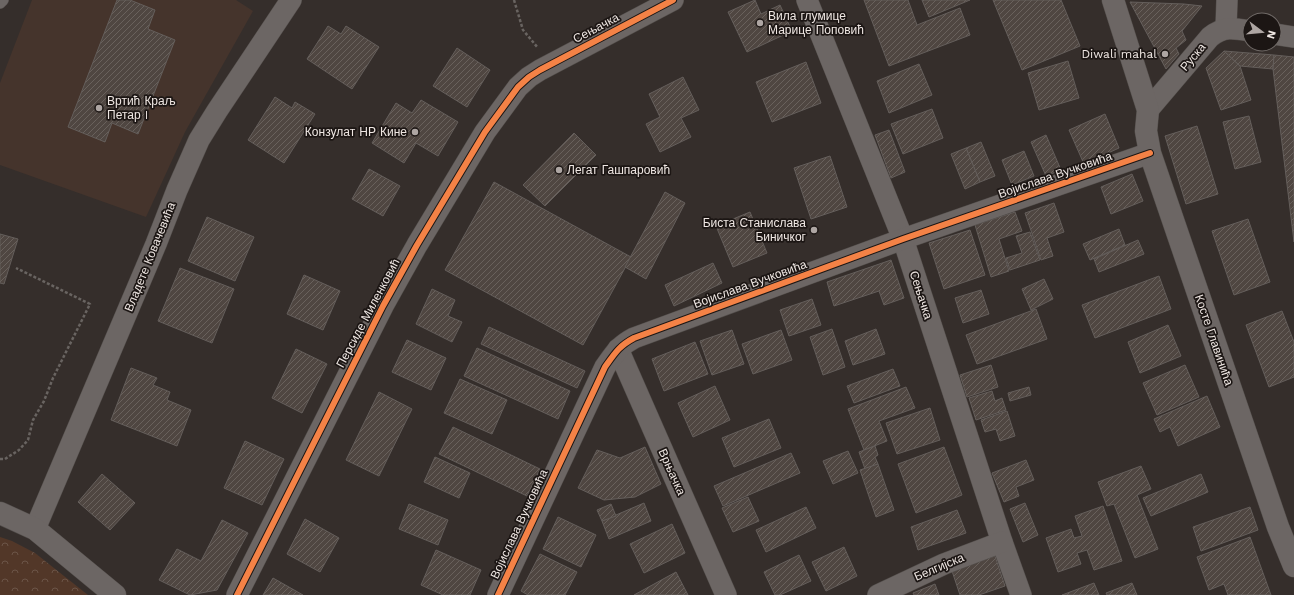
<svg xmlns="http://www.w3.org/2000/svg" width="1294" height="595" viewBox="0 0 1294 595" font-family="'Work Sans',sans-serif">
<defs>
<pattern id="forest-crowns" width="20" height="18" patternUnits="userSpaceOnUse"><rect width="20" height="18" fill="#523728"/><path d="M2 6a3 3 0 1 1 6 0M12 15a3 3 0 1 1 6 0" fill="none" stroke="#6b5447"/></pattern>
<pattern id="building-hatch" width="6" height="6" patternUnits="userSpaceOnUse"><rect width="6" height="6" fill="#4f4641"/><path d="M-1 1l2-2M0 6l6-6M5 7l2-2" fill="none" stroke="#69615c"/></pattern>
</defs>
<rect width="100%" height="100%" fill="#352e2b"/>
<polygon fill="#45342c" points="32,0 236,0 253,11 185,132 146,217 0,165 0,83"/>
<polygon fill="url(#forest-crowns)" points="0,537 12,541 35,553 88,595 0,595"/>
<g fill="url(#building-hatch)" stroke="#645e5b">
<polygon points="117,0 130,0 155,10 148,29 175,40 138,134 112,123 105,142 68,127"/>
<polygon points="755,0 761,14 780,5 792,31 747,52 728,12"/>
<polygon points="864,0 908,0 917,25 960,8 970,35 889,66"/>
<polygon points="922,0 970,0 929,17"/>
<polygon points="993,0 1061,0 1080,46 1022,70"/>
<polygon points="1130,2 1184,4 1202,6 1182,31 1186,40 1176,48 1179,54 1166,69"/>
<polygon points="328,26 341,34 346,26 379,47 352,89 307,59"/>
<polygon points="457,48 490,70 467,107 433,86"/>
<polygon points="1224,51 1240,66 1251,100 1221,110 1206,68"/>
<polygon points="1224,51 1274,55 1273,69 1240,66"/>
<polygon points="1274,55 1294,57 1294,242 1273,69"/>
<polygon points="1068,61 1079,98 1039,110 1028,73"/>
<polygon points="806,62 821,103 772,122 756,82"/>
<polygon points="919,64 932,95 889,113 877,81"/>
<polygon points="683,77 699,110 681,118 691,137 660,152 646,124 660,117 649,94"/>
<polygon points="275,97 292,108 295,102 315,114 284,163 248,140"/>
<polygon points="421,100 458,122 438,156 416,143 404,163 372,143 396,103 412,113"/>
<polygon points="932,109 943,138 903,154 891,124"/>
<polygon points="1105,114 1119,148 1084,164 1069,130"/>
<polygon points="1249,116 1261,162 1235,169 1223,122"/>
<polygon points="1197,126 1218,194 1186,204 1165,136"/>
<polygon points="889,130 905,172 891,178 875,135"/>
<polygon points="574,133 596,155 545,206 523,185"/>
<polygon points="1046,135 1061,170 1046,176 1031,142"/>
<polygon points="981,142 995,176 980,182 966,148"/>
<polygon points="966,148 980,182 965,189 951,154"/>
<polygon points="1024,151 1034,176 1012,185 1002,160"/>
<polygon points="830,156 847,207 811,219 794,168"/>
<polygon points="369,169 400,186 383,216 352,199"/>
<polygon points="1132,174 1143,201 1111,214 1101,187"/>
<polygon points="494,182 631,257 583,345 445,270"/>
<polygon points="665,192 685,203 646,279 625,267"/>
<polygon points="1054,203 1064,232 1047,238 1053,256 1041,260 1025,213"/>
<polygon points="750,212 767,253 733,267 716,226"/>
<polygon points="1015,212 1022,231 999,239 1009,271 991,277 975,225"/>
<polygon points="207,217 254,237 235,281 188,261"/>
<polygon points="1248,219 1270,282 1234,295 1212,231"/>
<polygon points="1119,229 1125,245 1090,260 1083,244"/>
<polygon points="970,230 985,275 944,289 929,243"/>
<polygon points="1030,232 1040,260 1010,270 1006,258 1022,253 1016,236"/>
<polygon points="0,234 18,239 4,284 0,283"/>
<polygon points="1138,240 1144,254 1099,272 1094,259"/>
<polygon points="891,260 904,298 884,305 879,291 834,306 827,282"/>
<polygon points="713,263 722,283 674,306 665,285"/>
<polygon points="180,268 234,289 212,343 158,321"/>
<polygon points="304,275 340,291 323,330 287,314"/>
<polygon points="1159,276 1171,309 1095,338 1082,305"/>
<polygon points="1044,279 1053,299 1031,310 1022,289"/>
<polygon points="432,289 455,300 448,316 462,322 452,342 416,324"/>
<polygon points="981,290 989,314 963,323 955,298"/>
<polygon points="812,299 821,325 789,336 780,310"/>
<polygon points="1036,309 1047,339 977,364 966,335"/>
<polygon points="1282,311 1294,342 1294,377 1269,387 1246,325"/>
<polygon points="1168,325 1181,356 1140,373 1128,342"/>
<polygon points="489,327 585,371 577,388 481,344"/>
<polygon points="832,329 845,367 823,375 810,337"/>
<polygon points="876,329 885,354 853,365 845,341"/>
<polygon points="732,330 744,364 712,375 700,341"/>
<polygon points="781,330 792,360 753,374 742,344"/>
<polygon points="407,340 446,358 431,390 392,372"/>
<polygon points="695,342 708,374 664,391 652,359"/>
<polygon points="477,348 570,391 558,419 464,376"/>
<polygon points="296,349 327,364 302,413 272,398"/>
<polygon points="991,365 998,387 967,397 960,375"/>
<polygon points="1185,365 1199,397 1157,415 1143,383"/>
<polygon points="131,368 157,378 153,385 170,392 167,400 191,410 177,446 111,420"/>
<polygon points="893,369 900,386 854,403 847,386"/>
<polygon points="460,379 507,400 492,434 444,413"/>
<polygon points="715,386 730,420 693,437 678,403"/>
<polygon points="906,387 915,408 879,421 887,441 864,450 848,409"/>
<polygon points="1029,387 1031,395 1010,401 1008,393"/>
<polygon points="992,391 995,401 1002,398 1006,410 976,420 969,398"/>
<polygon points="379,392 412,409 379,476 346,460"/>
<polygon points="1207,396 1220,427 1178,446 1170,427 1160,432 1154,419"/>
<polygon points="930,408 940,440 897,454 886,423"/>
<polygon points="1007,411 1015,436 1000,441 996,429 985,432 981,420"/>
<polygon points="769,419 781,448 734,467 722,438"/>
<polygon points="453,427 540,469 527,496 439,454"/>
<polygon points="245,441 284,459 262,505 224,488"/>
<polygon points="875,446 878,455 875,457 878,464 865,469 859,452"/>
<polygon points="645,447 661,484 635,497 604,500 578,488 597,450 620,458"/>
<polygon points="944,447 962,495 916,513 898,464"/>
<polygon points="848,451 858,473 833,484 823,461"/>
<polygon points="791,453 800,473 723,506 714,486"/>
<polygon points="435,457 470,473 459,498 424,482"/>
<polygon points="1026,460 1034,480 1016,487 1019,496 1004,502 992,473"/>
<polygon points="878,464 894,510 876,517 860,470"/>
<polygon points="1141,466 1151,489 1137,495 1158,549 1135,558 1114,504 1107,506 1098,482"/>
<polygon points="102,474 135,503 110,530 78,502"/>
<polygon points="1201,474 1208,492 1151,516 1143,498"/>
<polygon points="748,497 759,521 733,532 722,508"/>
<polygon points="644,503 651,521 609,539 602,521"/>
<polygon points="1025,503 1038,535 1023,542 1010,509"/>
<polygon points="409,504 448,520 438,545 399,529"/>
<polygon points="611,504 616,516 602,521 597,510"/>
<polygon points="1103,506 1122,561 1094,570 1087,550 1077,553 1081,564 1058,572 1046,538 1071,529 1074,538 1082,536 1075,516"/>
<polygon points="806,507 816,528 766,552 756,530"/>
<polygon points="1250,507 1258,530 1201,551 1193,527"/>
<polygon points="957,510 966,533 918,550 911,527"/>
<polygon points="558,517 596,535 581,567 543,549"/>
<polygon points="305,519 339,538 320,572 287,554"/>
<polygon points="222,520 248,533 217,590 190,595 159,580 177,549 201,561"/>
<polygon points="672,524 685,553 644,573 630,544"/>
<polygon points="1250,537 1271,595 1228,595 1224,584 1209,590 1197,557"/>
<polygon points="844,547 857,576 826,591 812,562"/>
<polygon points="436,550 481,570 470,595 443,595 421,585"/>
<polygon points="540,554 577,572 565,595 528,595 521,591"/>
<polygon points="799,555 811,581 780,595 775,595 764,572"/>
<polygon points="995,556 1005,586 979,595 960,595 952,571"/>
<polygon points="676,572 688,595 634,595"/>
<polygon points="273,578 303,595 263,595"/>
<polygon points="1094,583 1099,595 1062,595"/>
<polygon points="1132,583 1137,595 1107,595 1106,593"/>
<polygon points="935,584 939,595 914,595 913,593"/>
</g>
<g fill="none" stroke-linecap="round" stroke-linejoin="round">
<defs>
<polyline id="lane" points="0,3 3,0"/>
<g id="street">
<polyline points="807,0 903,239 1002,542 1021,595"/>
<polyline points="1226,28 1227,0"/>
<polyline points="1274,34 1294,37"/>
<path d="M1148 110 1210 37C1224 26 1233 28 1250 31"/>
<polyline points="618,349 726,595"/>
<polyline points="35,529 156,244 177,190 199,140 217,111 291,0"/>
<polyline points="237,595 383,306 417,245 485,132 518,87 529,77 540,70 673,0"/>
<path d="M498 595 605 367C615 353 619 346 634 338L903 239 1150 153"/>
<polyline points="878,595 944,564 1002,542"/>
</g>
<g id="secondary">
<polyline points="1113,0 1148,110 1146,131 1150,153 1278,527 1294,566"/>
<polyline points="0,513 35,529 115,595"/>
</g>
</defs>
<use href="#lane" stroke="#524d4a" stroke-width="12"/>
<use href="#street" stroke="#524d4a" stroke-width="22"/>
<use href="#secondary" stroke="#524d4a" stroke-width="23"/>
<g stroke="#696461" stroke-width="2.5" stroke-dasharray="3 2" stroke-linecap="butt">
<polyline points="514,0 523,30 538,48"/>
<polyline points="0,459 5,459 19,450 28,440 33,420 44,401 53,378 90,304 16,268"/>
</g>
<use href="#lane" stroke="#6c6664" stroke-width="11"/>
<use href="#street" stroke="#6c6664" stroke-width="21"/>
<use href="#secondary" stroke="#6c6664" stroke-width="22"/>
<defs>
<g id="cycleway">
<polyline points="237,595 383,306 417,245 485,132 518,87 529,77 540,70 673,0"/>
<path d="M498 595 605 367C615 353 619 346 634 338L903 239 1150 153"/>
</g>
</defs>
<use href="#cycleway" stroke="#1c1614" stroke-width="8"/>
<use href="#cycleway" stroke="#f48246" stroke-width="6"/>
</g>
<g fill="#aea6a3" stroke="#1c1614" stroke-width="1.5">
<circle cx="760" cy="23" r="4"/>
<circle cx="1165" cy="54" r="4"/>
<circle cx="99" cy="108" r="4"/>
<circle cx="415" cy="132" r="4"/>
<circle cx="559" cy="170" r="4"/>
<circle cx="814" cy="230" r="4"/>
</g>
<g text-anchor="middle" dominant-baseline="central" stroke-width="3.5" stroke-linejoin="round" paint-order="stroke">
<g font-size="12" fill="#efe7e3" stroke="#1c1614" text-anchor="start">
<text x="768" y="16">Вила глумице<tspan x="768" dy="14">Марице Поповић</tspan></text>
<text x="1157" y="54" text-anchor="end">Diwali mahal</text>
<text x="107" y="101">Вртић Краљ<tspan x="107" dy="14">Петар I</tspan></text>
<text x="407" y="132" text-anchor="end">Конзулат НР Кине</text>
<text x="567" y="170">Легат Гашпаровић</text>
<text x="806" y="223" text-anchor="end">Биста Станислава<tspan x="806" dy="14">Биничког</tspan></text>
</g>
<g font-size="12" fill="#efe7e3" stroke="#1c1614">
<text transform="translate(596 28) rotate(-28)">Сењачка</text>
<text transform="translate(1193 57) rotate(-50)">Руска</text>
<text transform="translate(1055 175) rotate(-19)">Војислава Вучковића</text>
<text transform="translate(150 257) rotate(-68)">Владете Ковачевића</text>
<text transform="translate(750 284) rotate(-20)">Војислава Вучковића</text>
<text transform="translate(921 295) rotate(72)">Сењачка</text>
<text transform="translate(368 313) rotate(-62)">Персиде Миленковић</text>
<text transform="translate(1214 340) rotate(71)">Косте Главинића</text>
<text transform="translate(672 472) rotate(66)">Врњачка</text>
<text transform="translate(519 524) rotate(-65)">Војислава Вучковића</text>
<text transform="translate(939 567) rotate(-23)">Белгијска</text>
</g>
</g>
<g transform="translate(1262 32) rotate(106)"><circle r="19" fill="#1c1614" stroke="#706a67"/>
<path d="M0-3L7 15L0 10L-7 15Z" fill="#aea6a3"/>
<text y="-6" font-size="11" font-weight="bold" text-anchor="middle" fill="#efe7e3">N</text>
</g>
</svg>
